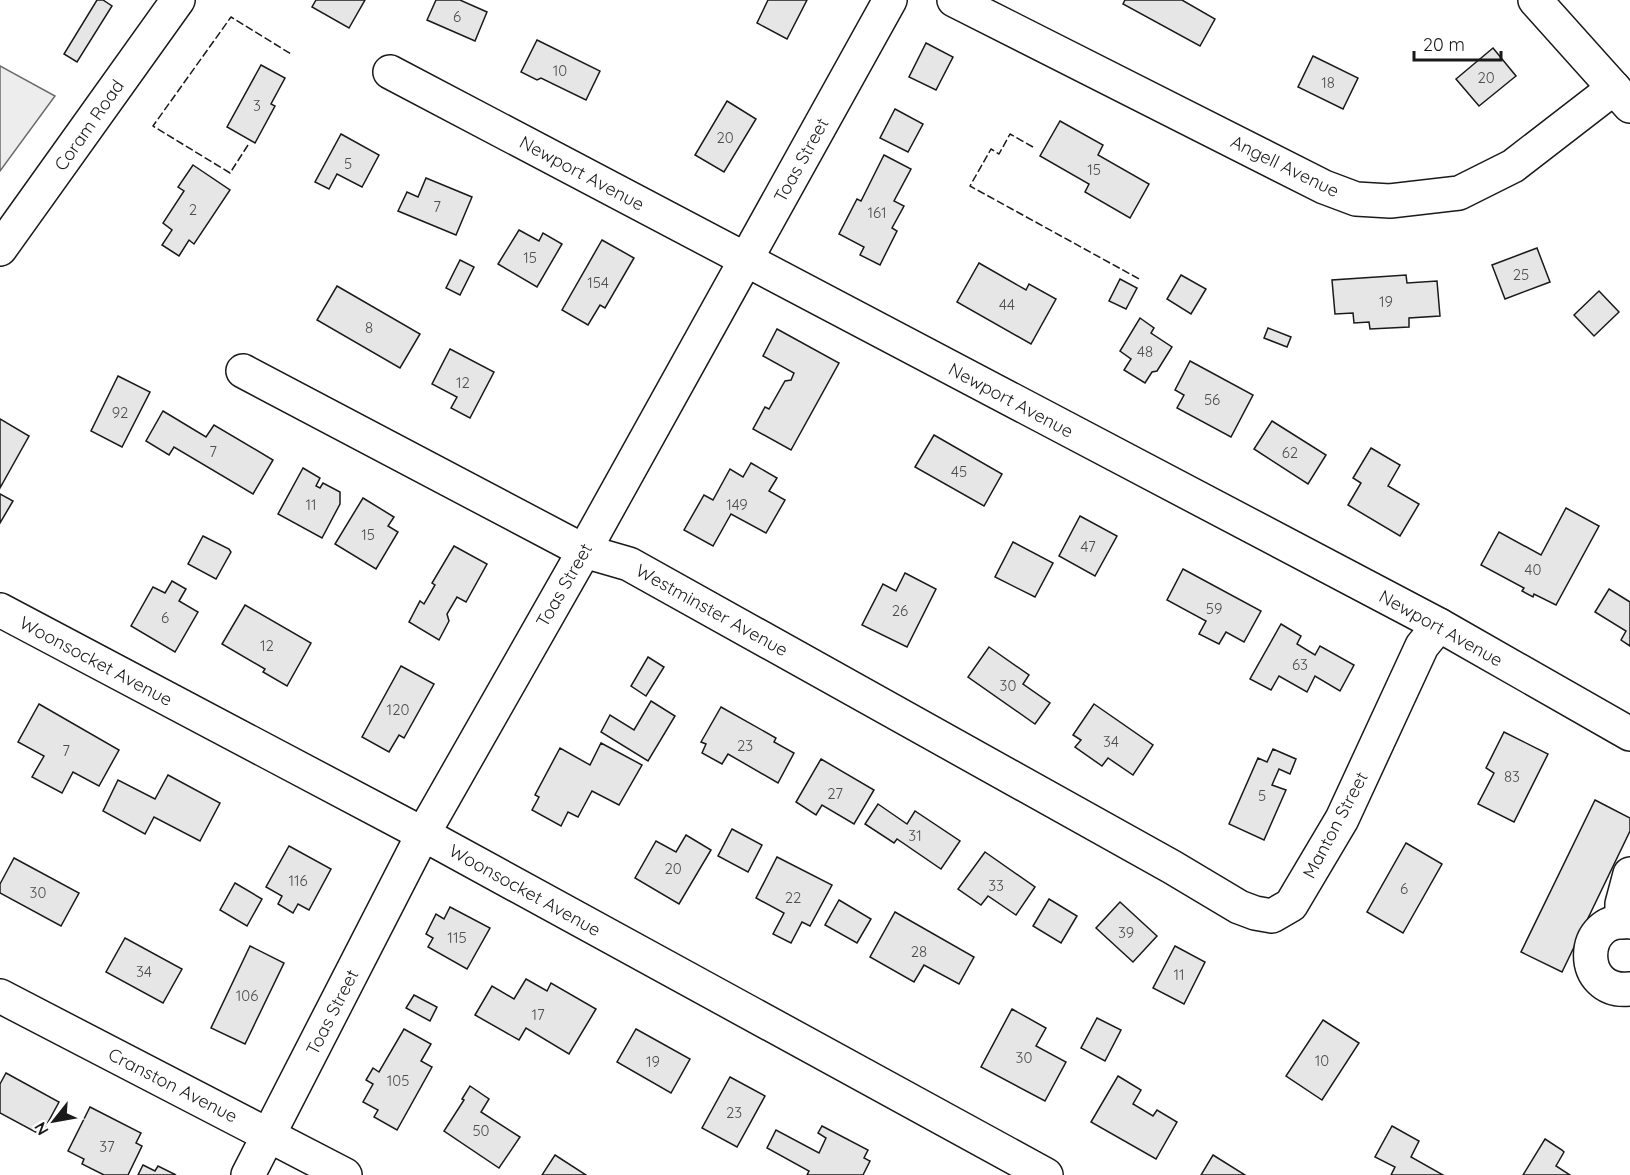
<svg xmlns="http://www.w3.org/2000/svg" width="1630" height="1175" viewBox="0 0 1630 1175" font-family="Quicksand,sans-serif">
<rect width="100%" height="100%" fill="#fff"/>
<polygon fill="#ededed" stroke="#6a6a6a" stroke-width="1.5" points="0,66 55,96 0,171"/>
<g fill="#e6e6e6" stroke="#1a1a1a" stroke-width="1.5">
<polygon points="97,0 103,0 112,6 77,62 64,54"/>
<polygon points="316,0 365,0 349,28 312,7"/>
<polygon points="436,0 460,0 487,12 475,41 427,20"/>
<polygon points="768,0 807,0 787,39 757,23"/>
<polygon points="1125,0 1182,0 1215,19 1200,46 1123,4"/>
<polygon points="537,40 600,71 586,100 541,78 537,80 521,72"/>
<polygon points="926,43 953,57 936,90 909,77"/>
<polygon points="1493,48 1516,76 1479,106 1456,79"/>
<polygon points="1313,56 1358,78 1343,109 1298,87"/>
<polygon points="261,65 285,78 271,104 275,106 255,143 227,127"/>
<polygon points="727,101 756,119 724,172 695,155"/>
<polygon points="895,109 923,124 908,152 880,138"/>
<polygon points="1060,121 1103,145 1098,155 1149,184 1130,218 1085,192 1089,184 1040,156"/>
<polygon points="341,134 379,155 362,187 337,174 329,189 315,182"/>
<polygon points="884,155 911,169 894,201 904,206 892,228 897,231 880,265 860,255 864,247 839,234 857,199 861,201"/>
<polygon points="193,165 230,190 194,244 189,240 179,256 162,245 172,230 163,223 184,191 178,187"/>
<polygon points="426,178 472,197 456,235 398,211 407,192 418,197"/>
<polygon points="519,230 539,241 543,233 562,244 537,287 498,264"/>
<polygon points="602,240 634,258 605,308 600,305 588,325 562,310"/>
<polygon points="1537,248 1550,282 1505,299 1492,265"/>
<polygon points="460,260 474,267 460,295 446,288"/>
<polygon points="979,263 1026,290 1029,284 1056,299 1031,344 957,302"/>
<polygon points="1181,275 1206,289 1191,314 1167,299"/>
<polygon points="1406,275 1407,283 1437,281 1440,316 1409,318 1409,327 1370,329 1369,322 1354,323 1353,313 1335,314 1332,280"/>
<polygon points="1120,279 1137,288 1126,309 1109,301"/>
<polygon points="337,286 420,334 400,368 317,320"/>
<polygon points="1599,291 1619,312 1594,336 1574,315"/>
<polygon points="1140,318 1154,328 1151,333 1172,347 1157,371 1152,372 1145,383 1124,370 1131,359 1120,351"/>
<polygon points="1268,328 1291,337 1287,347 1264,338"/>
<polygon points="777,329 839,363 791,450 753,429 765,407 769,409 785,381 791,380 794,373 763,356"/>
<polygon points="450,349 494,372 470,418 451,408 457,397 432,384"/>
<polygon points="1190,361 1253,395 1231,437 1177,408 1184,395 1175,390"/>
<polygon points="118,376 150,392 122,447 91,431"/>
<polygon points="163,411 206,437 214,425 273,460 253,494 174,447 169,455 146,441"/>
<polygon points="0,419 29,436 0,488"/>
<polygon points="1272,421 1326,455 1308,484 1254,449"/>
<polygon points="934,435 1002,474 984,506 915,467"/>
<polygon points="1371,448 1400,465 1388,486 1419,504 1400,536 1348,505 1361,483 1353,478"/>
<polygon points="751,463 777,478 769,491 785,500 766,533 731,514 713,546 684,530 704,495 713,500 730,469 743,477"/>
<polygon points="303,468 320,478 316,486 320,488 323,483 340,492 340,504 322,538 278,514"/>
<polygon points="0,494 13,501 0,523"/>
<polygon points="363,498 394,517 388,526 398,532 376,569 335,544"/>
<polygon points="1566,508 1599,526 1556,605 1534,594 1533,597 1522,591 1524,588 1481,565 1499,532 1541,555"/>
<polygon points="1080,516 1117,536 1095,576 1059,556"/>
<polygon points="203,536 229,549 231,552 216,579 188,564"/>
<polygon points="1013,542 1053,563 1035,597 995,577"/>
<polygon points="454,546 487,564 466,602 457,597 447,614 449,621 439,640 409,622 420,601 424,604 435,585 432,583"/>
<polygon points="1183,569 1261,611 1244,642 1226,632 1219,644 1199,634 1206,621 1167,600"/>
<polygon points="905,573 936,589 907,647 862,625 883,584 896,591"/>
<polygon points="172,581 186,589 179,601 198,612 175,652 131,626 153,587 165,593"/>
<polygon points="1609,589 1630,602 1630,646 1621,640 1626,631 1595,612"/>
<polygon points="245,605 311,643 287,686 263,672 265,669 222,644"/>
<polygon points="1281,624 1301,636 1297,644 1315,655 1320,646 1354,665 1340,691 1315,676 1307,692 1279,676 1271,690 1250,679"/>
<polygon points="989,647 1029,675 1023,684 1050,703 1035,724 968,677"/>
<polygon points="648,657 664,667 646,696 631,686"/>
<polygon points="401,666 434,684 404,738 399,735 389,752 362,737"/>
<polygon points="651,701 675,716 648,761 601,732 610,715 634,730"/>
<polygon points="39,704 119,750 99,786 73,772 62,793 32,777 44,756 18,742"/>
<polygon points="1094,704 1153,745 1133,775 1108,758 1102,766 1075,747 1081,740 1073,735"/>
<polygon points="721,707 776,738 774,742 794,753 778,783 728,754 722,764 702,753 706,744 701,742"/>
<polygon points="1504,732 1548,754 1514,822 1478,804 1494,773 1486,768"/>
<polygon points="601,743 642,765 619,805 592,791 578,817 568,812 561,826 532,810 539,797 535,795 560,748 590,765"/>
<polygon points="1273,749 1296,759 1290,774 1279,769 1272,785 1286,790 1264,840 1229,824 1258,758 1267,762"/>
<polygon points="821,759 874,790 854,824 822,805 816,815 796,802"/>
<polygon points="168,775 220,803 200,841 154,817 145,834 103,811 118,780 155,799"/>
<polygon points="1595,800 1630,818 1630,831 1562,972 1521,952"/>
<polygon points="878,804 907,824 915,811 960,841 941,869 897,839 894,843 865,824"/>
<polygon points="732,829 762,845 748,872 718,856"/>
<polygon points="686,835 711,850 679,904 635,878 656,841 676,852"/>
<polygon points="1406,843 1442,864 1403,933 1367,912"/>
<polygon points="289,846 331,869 309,910 298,904 293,913 278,904 282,896 266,887"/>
<polygon points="985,852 1035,887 1016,915 988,896 981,905 958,889"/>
<polygon points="777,857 832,885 810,926 802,922 791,943 773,934 784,913 756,898"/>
<polygon points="14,858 79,893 61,926 0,893 0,884"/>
<polygon points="235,883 262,899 247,926 220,910"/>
<polygon points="1049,899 1077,916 1061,943 1033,926"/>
<polygon points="839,900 871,919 857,943 825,925"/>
<polygon points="1120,902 1157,936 1133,962 1096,928"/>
<polygon points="450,907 490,928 467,969 428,947 433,938 426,934 436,914 444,919"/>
<polygon points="895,912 974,957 959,984 924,965 914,982 870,957"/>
<polygon points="125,938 182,969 163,1003 106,972"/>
<polygon points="250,946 284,963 245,1044 211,1028"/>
<polygon points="1175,946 1205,962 1184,1004 1153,988"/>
<polygon points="526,979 547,991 551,983 596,1009 569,1054 526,1028 519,1040 475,1015 492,986 514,999"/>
<polygon points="414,995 437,1007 430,1021 406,1008"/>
<polygon points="1012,1009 1046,1028 1036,1046 1066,1062 1045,1101 981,1067"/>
<polygon points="1097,1018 1121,1030 1105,1061 1081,1048"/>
<polygon points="1323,1020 1359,1043 1322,1100 1286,1076"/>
<polygon points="404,1029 431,1044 421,1061 432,1067 397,1130 374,1117 378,1110 363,1102 373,1084 366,1080 373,1068 379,1072"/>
<polygon points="636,1029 690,1059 671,1093 617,1062"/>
<polygon points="6,1073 59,1102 41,1135 0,1113 0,1084"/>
<polygon points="1118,1076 1141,1090 1133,1104 1153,1116 1157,1110 1177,1122 1156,1159 1091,1122"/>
<polygon points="730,1077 765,1096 737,1147 702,1128"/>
<polygon points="470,1086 489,1099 481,1112 520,1137 499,1168 444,1131 464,1100 462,1099"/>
<polygon points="90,1107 141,1133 136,1143 142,1146 128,1175 104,1175 82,1164 84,1159 68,1151"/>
<polygon points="822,1126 868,1150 864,1158 870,1161 863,1175 807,1175 809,1171 767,1148 776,1130 819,1153 826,1138 818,1133"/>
<polygon points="1392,1126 1419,1141 1411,1157 1443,1175 1391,1175 1395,1167 1375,1157"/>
<polygon points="1545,1139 1562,1150 1564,1152 1556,1166 1570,1175 1523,1175"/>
<polygon points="555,1155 586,1175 542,1175"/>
<polygon points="1213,1155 1245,1175 1201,1175"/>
<polygon points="143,1165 155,1171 158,1166 176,1175 138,1175"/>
</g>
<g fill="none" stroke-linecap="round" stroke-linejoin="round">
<defs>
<g id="minor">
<polyline points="954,0 1324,187 1356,199 1390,201 1459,193 1513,166 1614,88"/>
<polyline points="1535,0 1630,106"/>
<polyline points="390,72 1439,625 1630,734"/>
<polyline points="0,249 178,0"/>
<polyline points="243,371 584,551 629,564 1172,867 1239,907 1255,913 1272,916 1291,905 1342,819 1422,646 1439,625"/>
<polyline points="0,610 423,834 1046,1175"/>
<polyline points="1622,922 1622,904 1630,874"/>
<path d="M1630 922C1578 915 1577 995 1630 989"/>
<polyline points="0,996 345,1175"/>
<polyline points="248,1175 423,834 584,551 890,0"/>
</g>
</defs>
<use href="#minor" stroke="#1a1a1a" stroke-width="36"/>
<use href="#minor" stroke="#fff" stroke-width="33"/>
<g stroke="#1a1a1a" stroke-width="1.5" stroke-dasharray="8 3" stroke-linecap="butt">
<polyline points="248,145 230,173 153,126 231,17 291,54"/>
<polyline points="1033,147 1010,134 999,154 991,149 970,186 1141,280"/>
</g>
</g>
<g text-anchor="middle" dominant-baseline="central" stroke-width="4.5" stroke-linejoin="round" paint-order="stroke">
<g font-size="15" fill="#4d4d4d">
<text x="457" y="16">6</text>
<text x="560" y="70">10</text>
<text x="1486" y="77">20</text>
<text x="1328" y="82">18</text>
<text x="257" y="105">3</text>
<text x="725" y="137">20</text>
<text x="348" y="163">5</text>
<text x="1094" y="169">15</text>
<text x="437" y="206">7</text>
<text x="193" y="209">2</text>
<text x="877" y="212">161</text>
<text x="530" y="257">15</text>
<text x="1521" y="274">25</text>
<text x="598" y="282">154</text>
<text x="1386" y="301">19</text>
<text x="1007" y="304">44</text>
<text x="369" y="327">8</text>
<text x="1145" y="351">48</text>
<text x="463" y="382">12</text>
<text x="1212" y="399">56</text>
<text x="120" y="412">92</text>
<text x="213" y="451">7</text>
<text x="1290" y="452">62</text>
<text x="959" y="471">45</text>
<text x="311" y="504">11</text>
<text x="737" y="504">149</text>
<text x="368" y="534">15</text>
<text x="1088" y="546">47</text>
<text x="1533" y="569">40</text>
<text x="1214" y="608">59</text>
<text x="900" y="610">26</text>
<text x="165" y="617">6</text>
<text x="267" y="645">12</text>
<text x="1300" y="664">63</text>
<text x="1008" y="685">30</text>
<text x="398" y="709">120</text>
<text x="1111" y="741">34</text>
<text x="745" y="745">23</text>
<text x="66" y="750">7</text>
<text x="1512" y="776">83</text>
<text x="835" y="793">27</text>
<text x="1262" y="795">5</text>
<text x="915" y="835">31</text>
<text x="673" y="868">20</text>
<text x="298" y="880">116</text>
<text x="996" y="885">33</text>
<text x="1404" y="888">6</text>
<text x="38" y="892">30</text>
<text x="793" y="897">22</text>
<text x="1126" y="932">39</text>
<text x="457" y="937">115</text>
<text x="919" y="951">28</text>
<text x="144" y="971">34</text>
<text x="1179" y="974">11</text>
<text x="247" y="995">106</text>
<text x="538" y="1014">17</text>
<text x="1024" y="1057">30</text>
<text x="1322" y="1060">10</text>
<text x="653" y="1061">19</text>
<text x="398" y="1080">105</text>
<text x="734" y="1112">23</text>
<text x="481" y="1130">50</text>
<text x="107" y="1146">37</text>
</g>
<g font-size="18" fill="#1a1a1a" stroke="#fff">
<text transform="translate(89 125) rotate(-55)">Coram Road</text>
<text transform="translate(801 160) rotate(-61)">Toas Street</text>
<text transform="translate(1285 166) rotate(26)">Angell Avenue</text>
<text transform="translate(582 173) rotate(28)">Newport Avenue</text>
<text transform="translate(1011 400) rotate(28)">Newport Avenue</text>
<text transform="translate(564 585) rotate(-60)">Toas Street</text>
<text transform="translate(712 610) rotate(29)">Westminster Avenue</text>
<text transform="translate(1441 628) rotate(29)">Newport Avenue</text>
<text transform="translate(96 661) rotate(28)">Woonsocket Avenue</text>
<text transform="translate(1335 825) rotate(-62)">Manton Street</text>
<text transform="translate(525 890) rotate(29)">Woonsocket Avenue</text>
<text transform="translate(332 1012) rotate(-63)">Toas Street</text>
<text transform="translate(173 1085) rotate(27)">Cranston Avenue</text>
</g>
</g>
<g transform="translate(54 1121) rotate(239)" stroke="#ffffff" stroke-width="4.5" paint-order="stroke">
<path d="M0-4.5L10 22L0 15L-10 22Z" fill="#1a1a1a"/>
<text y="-9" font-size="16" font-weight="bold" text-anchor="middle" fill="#1a1a1a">N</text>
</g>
<path d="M1414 51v9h87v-9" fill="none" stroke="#1a1a1a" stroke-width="3"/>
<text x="1423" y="51" font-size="18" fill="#1a1a1a" stroke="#ffffff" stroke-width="4.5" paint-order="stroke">20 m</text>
</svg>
